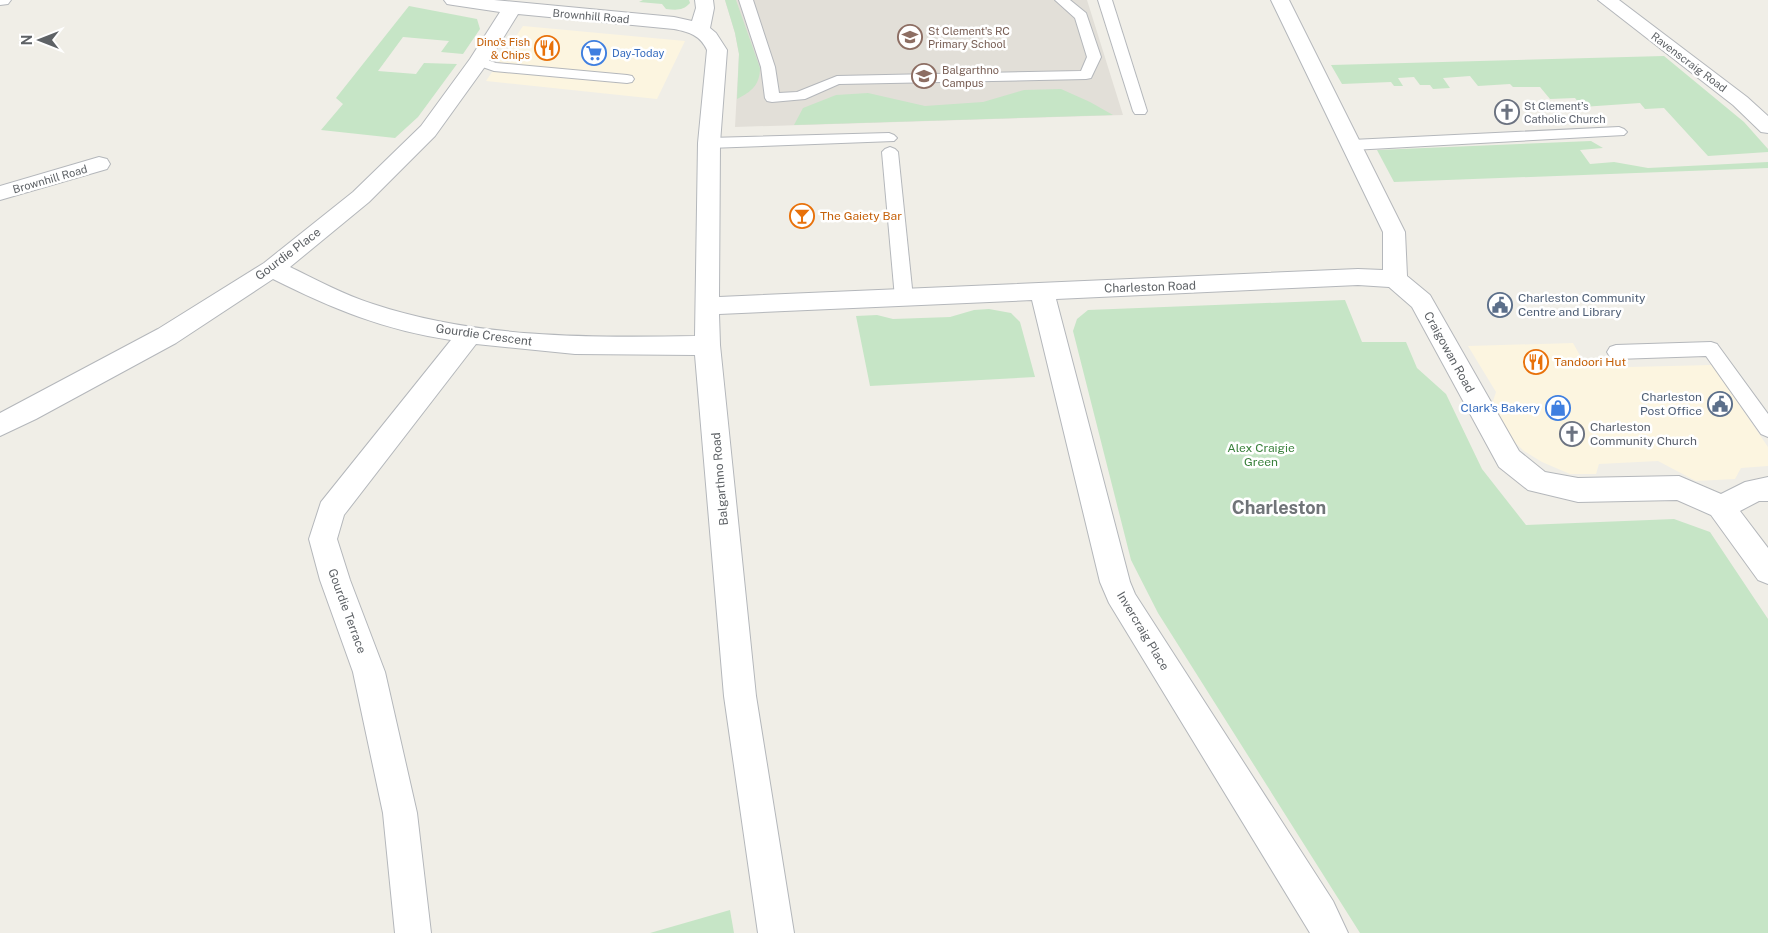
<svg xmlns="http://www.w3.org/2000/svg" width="1768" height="933" viewBox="0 0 1768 933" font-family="'Public Sans',sans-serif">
<rect width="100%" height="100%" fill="#f0eee7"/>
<g fill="#fcf5e0">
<polygon points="523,26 685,41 657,99 486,81"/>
<polygon points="1573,343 1587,368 1712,365 1768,447 1768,466 1741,468 1735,479 1696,481 1658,461 1599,464 1596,474 1570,474 1542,462 1524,451 1510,438 1492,404 1496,392 1468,346"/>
</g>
<polygon fill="#e2dfd8" points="725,0 1087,0 1123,115 735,127 739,54 735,33"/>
<g fill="#c6e5c6">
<path d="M643 0H689L690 3C683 11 676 10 666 9L662 4 639 2Z"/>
<path d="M725 0H736L760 68C760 85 751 92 737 99L739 54 735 33Z"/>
<polygon points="409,6 477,19 480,29 463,54 441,52 449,41 403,37 378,71 416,74 424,63 457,64 418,117 395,138 321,130 343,104 336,98"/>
<polygon points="1664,56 1744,122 1768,149 1768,152 1708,156 1664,108 1645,109 1640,103 1582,107 1575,98 1550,99 1540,87 1513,87 1510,84 1478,86 1470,76 1443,78 1450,88 1433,89 1430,85 1420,85 1414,77 1398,78 1403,86 1394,86 1391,82 1342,84 1331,65"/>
<polygon points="1061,89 1090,102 1113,115 794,125 803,108 836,95 868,93 925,106 983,102 1024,90"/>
<polygon points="1591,141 1603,148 1580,150 1590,164 1614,162 1648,168 1768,162 1768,168 1394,182 1377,150"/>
<polygon points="1345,300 1362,342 1406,342 1417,368 1446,394 1482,469 1526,525 1674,519 1710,532 1768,619 1768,933 1360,933 1158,613 1131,560 1073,331 1077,319 1088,310"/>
<polygon points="989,309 1011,313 1020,322 1035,377 870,386 856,316 877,315 893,319 950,317 974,310"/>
<polygon points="730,910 734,933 650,933"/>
</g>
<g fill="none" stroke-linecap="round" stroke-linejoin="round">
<defs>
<g id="service">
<polygon points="739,0 753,0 775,67 779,93 797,92 837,76 1081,71 1087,57 1075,18 1055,0 1070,0 1086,13 1101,57 1091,78 1086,79 839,84 805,99 772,102 767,101 765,98 761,67"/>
<polygon points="1098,0 1112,0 1147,111 1145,114 1135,114 1133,111"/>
<polygon points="479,57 496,63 627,75 632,76 634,79 632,82 627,83 494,71 474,64 472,61 474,58"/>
<polygon points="1619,127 1624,129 1627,132 1624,135 1352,150 1347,148 1344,145 1347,142 1352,140"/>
<polygon points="889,133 894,135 897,138 894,141 709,148 704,146 701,143 704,140 709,138"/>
<polygon points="890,147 895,149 898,152 913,298 910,302 904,304 898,302 895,298 882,152 885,149"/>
<polygon points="1711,342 1717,344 1768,414 1768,437 1761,434 1706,356 1616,359 1610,357 1607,352 1610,347 1616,345"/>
</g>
<g id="minor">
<polygon points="0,0 11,0 8,4 0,5"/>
<path d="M444 0H494L674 17 692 21 696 8 695 0H713L714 8 710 28 716 33 727 50 720 143 719 297 1358 269 1383 270V232L1271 0H1289L1405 232 1407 276 1430 295 1519 451 1545 472 1578 478 1679 476 1721 494 1745 482 1768 477V501H1759L1740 511 1768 548V584L1758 580 1711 515 1677 500 1578 502 1528 490 1499 467 1412 307 1389 287 1358 285 1056 299 1130 582 1135 594 1333 901 1348 933H1310L1109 603 1100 582 1032 300 719 314 720 345 756 696 794 933H758L724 696 695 355 575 354 476 344 344 515 337 539 350 580 385 672 417 813 431 933H395L383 813 353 672 320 580 309 539 321 502 451 340C384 330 333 309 273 279L176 343 36 419 0 436V413L158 329 264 263 353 192 421 126 470 59 500 12 453 5 447 4ZM518 14 674 29C689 32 700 35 707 50L698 143 695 336C588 338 475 338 373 304 344 295 317 280 290 267L369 202 435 136 489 61Z"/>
<polygon points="1598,0 1619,0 1747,97 1768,116 1768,133 1761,132 1733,105"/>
<polygon points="99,157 107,159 110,164 107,169 0,200 0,186"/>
</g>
</defs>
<use href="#service" stroke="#b4b7bb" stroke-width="2"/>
<use href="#minor" stroke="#b4b7bb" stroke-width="2"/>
<use href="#service" fill="#fff" fill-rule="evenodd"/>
<use href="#minor" fill="#fff" fill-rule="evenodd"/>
</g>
<defs>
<symbol id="school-ring" viewBox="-11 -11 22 22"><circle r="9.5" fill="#fff" stroke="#8d6e63" stroke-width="1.5"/><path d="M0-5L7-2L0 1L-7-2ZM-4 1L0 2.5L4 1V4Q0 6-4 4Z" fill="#8d6e63"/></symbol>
<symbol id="restaurant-ring" viewBox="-11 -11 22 22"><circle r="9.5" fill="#fff" stroke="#e8710a" stroke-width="1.5"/><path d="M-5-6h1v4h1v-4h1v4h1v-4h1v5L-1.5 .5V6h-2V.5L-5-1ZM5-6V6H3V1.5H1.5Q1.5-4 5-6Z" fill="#e8710a"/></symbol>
<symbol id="supermarket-ring" viewBox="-11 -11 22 22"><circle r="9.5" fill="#fff" stroke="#3f7fe0" stroke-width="1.5"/><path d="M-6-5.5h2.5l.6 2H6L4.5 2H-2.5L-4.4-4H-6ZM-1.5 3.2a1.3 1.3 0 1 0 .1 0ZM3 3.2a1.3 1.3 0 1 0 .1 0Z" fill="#3f7fe0"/></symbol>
<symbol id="church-ring" viewBox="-11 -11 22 22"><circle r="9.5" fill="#fff" stroke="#6b7280" stroke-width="1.5"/><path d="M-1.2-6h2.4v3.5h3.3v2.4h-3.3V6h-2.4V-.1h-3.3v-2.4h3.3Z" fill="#6b7280"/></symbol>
<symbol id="bar-ring" viewBox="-11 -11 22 22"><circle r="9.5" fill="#fff" stroke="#e8710a" stroke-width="1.5"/><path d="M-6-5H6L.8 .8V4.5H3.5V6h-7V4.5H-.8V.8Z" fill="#e8710a"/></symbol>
<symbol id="civic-ring" viewBox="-11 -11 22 22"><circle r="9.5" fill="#fff" stroke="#5c6f8a" stroke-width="1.5"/><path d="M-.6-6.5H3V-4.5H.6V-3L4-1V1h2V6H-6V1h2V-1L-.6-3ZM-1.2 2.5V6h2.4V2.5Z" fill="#5c6f8a"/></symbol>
<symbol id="shop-ring" viewBox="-11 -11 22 22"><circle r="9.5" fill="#fff" stroke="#3f7fe0" stroke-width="1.5"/><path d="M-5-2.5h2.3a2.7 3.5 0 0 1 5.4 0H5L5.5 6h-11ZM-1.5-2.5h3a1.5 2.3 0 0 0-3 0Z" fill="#3f7fe0"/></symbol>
</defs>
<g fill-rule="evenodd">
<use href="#school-ring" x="896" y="23" width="28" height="28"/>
<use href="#restaurant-ring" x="533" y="34" width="28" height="28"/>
<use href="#supermarket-ring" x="580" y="39" width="28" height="28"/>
<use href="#school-ring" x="910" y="62" width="28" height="28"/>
<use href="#church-ring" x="1493" y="98" width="28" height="28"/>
<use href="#bar-ring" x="788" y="202" width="28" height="28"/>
<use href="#civic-ring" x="1486" y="291" width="28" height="28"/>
<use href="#restaurant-ring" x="1522" y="348" width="28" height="28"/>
<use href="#civic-ring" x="1706" y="390" width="28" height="28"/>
<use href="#shop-ring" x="1544" y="394" width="28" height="28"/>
<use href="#church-ring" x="1558" y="420" width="28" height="28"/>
</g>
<g text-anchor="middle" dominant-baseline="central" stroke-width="5" stroke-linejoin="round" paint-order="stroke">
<g font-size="11" fill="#5e6266" stroke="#fff">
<text transform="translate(591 16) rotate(5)">Brownhill Road</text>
<text transform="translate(1689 62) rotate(37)">Ravenscraig Road</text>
<text transform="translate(50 179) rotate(-16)">Brownhill Road</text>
</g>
<g font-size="11" fill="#785e54" stroke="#fff" text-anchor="start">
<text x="928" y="31">St Clement's RC<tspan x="928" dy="13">Primary School</tspan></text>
<text x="942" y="70">Balgarthno<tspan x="942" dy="13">Campus</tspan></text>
</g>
<g font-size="11" fill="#c56008" stroke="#fff" text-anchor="end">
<text x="530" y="42">Dino's Fish<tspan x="530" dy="13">&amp; Chips</tspan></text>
</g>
<g font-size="11" fill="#366cbe" stroke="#fff" text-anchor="start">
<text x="612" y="53">Day-Today</text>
</g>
<g font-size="11" fill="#5b616d" stroke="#fff" text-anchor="start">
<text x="1524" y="106">St Clement’s<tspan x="1524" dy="13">Catholic Church</tspan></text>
</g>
<g font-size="12" fill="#c56008" stroke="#fff" text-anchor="start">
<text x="820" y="216">The Gaiety Bar</text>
<text x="1554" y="362">Tandoori Hut</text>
</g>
<g font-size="12" fill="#5e6266" stroke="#fff">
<text transform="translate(288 254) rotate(-37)">Gourdie Place</text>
<text transform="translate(1150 287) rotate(-2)">Charleston Road</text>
<text transform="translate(484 335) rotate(8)">Gourdie Crescent</text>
<text transform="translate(1449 352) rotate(61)">Craigowan Road</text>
<text transform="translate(720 479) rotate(-95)">Balgarthno Road</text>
<text transform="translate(347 611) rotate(70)">Gourdie Terrace</text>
<text transform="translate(1143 631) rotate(59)">Invercraig Place</text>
</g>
<g font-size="12" fill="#4e5e75" stroke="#fff" text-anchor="start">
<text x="1518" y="298">Charleston Community<tspan x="1518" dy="14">Centre and Library</tspan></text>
<text x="1702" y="397" text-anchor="end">Charleston<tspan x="1702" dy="14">Post Office</tspan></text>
</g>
<g font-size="12" fill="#366cbe" stroke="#fff" text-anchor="end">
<text x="1540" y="408">Clark's Bakery</text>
</g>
<g font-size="12" fill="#5b616d" stroke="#fff" text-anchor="start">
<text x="1590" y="427">Charleston<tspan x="1590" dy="14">Community Church</tspan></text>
</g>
<g font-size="12" fill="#3a813c" stroke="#fff">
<text x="1261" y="448">Alex Craigie<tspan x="1261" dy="14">Green</tspan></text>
</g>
<g font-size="18" font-weight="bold" fill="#707478" stroke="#fff">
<text x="1279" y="507">Charleston</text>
</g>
</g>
<g transform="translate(40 40) rotate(270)" stroke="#ffffff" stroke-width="4" paint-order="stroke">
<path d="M0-4L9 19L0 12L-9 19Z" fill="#5e6266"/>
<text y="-8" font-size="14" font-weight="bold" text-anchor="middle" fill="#5e6266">N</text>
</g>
</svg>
